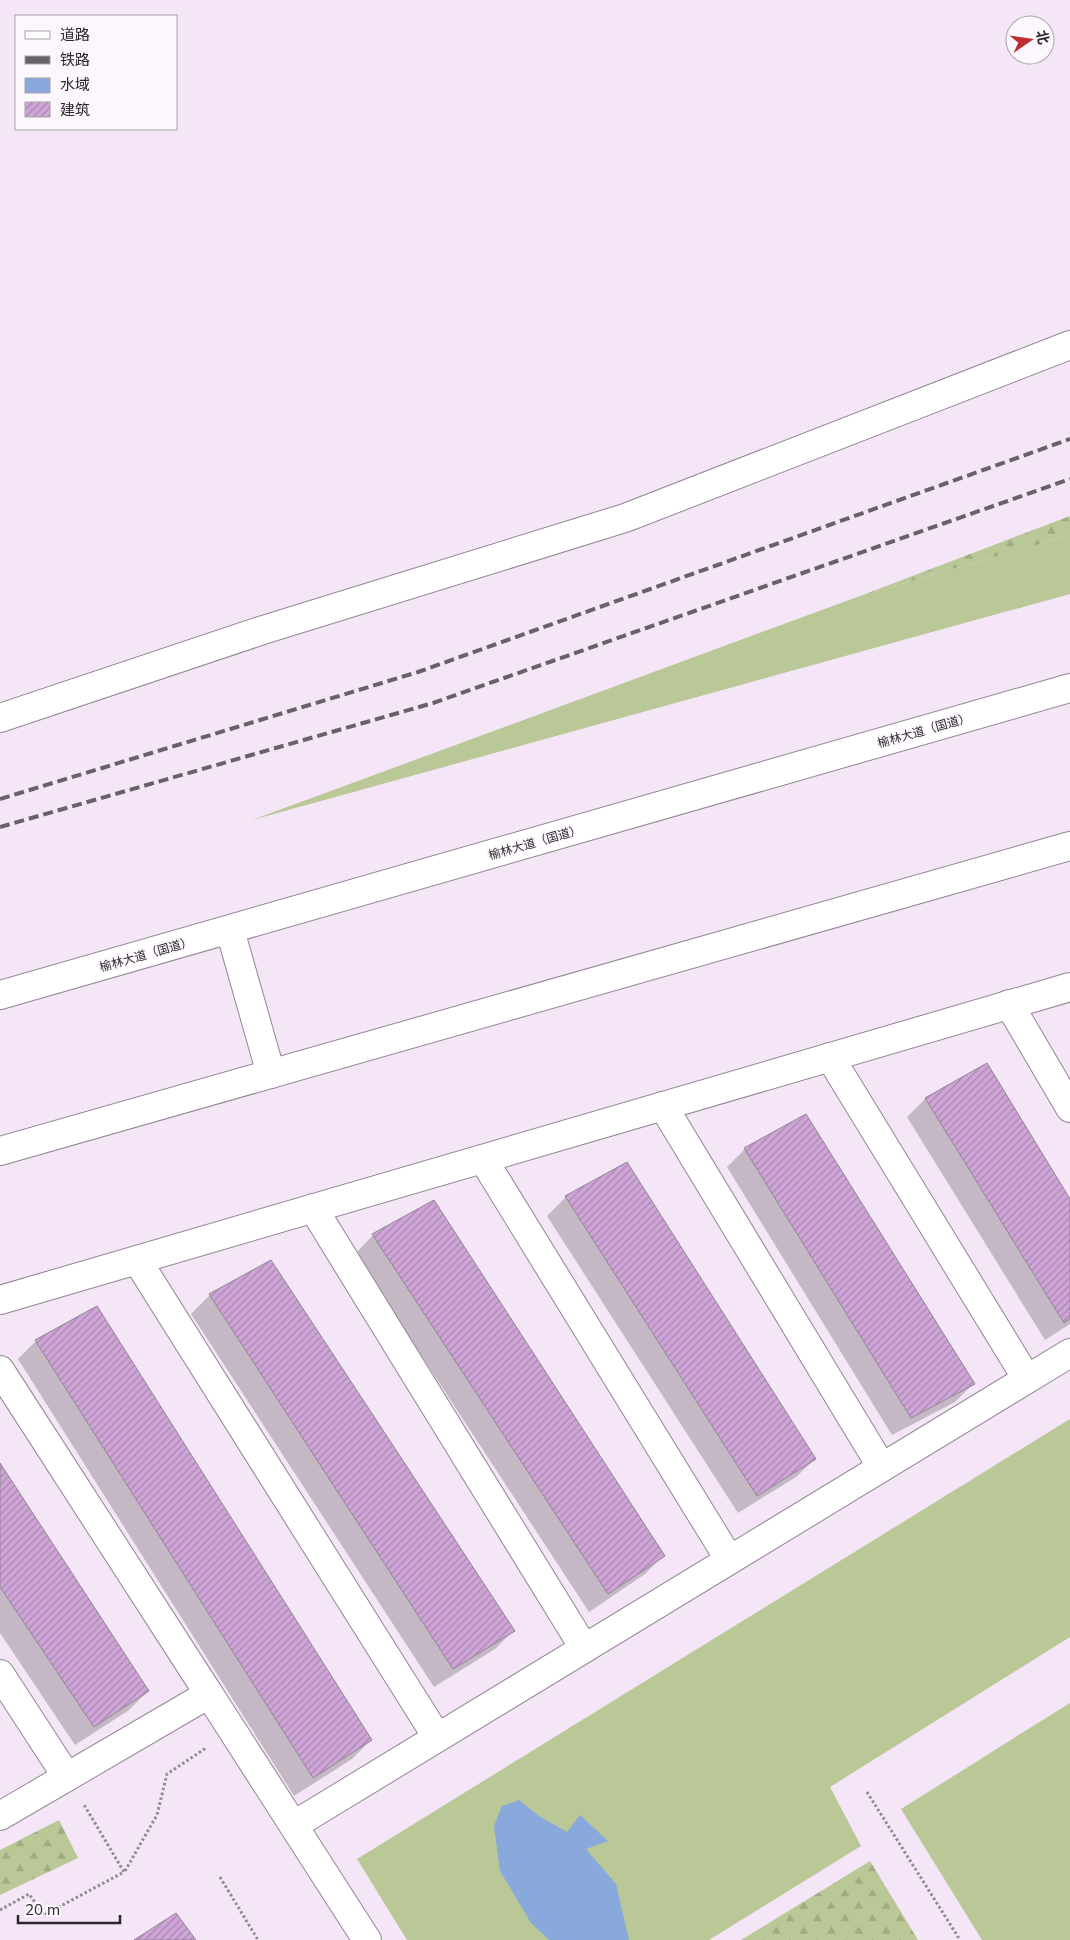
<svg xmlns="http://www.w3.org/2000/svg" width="1070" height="1940" viewBox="0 0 1070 1940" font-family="Mulish,'Noto Sans SC',sans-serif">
<defs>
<pattern id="forest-firs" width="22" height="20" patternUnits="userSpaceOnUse" patternTransform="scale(1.25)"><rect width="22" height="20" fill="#bac796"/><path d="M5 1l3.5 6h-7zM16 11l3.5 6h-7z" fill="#a0ab82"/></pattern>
<pattern id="building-hatch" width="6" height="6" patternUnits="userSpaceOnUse" patternTransform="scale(1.25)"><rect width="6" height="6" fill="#cfa5d7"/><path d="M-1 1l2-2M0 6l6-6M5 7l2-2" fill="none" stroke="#a886af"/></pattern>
</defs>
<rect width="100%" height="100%" fill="#f4e6f6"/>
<g fill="#bac796">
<polygon points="1070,535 1070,594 252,820 860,596"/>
<polygon points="1070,1419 1070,1637 830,1787 861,1846 709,1940 407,1940 357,1859"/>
<polygon points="1070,1703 1070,1940 982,1940 901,1809"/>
</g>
<g fill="url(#forest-firs)">
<polygon points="1070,516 1070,535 860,596"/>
<polygon points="59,1820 78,1858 0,1895 0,1850"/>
<polygon points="870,1861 918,1940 741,1940"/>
</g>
<polygon fill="#89a8db" points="519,1800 539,1816 567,1832 580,1815 608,1841 586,1849 616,1884 629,1940 549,1940 531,1923 500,1871 494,1826 502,1806"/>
<g fill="#0003">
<polygon points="986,1065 1070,1202 1070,1324 1045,1340 907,1117 925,1099"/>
<polygon points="745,1149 973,1384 955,1402 892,1435 727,1167"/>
<polygon points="626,1164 815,1459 796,1477 738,1513 547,1216 566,1197"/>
<polygon points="373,1235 663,1556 645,1574 589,1612 355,1254"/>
<polygon points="210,1295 513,1631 495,1649 434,1687 191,1314"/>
<polygon points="36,1341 371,1740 352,1759 294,1796 18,1359"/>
<polygon points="0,1465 148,1691 129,1710 75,1745 0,1633"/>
</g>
<g fill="url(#building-hatch)" stroke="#928594">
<polygon points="987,1063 1070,1199 1070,1319 1064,1323 925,1098"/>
<polygon points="806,1114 975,1384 911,1418 744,1148"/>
<polygon points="627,1162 816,1459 757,1496 565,1196"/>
<polygon points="434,1200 665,1556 608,1594 372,1234"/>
<polygon points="271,1260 515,1631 453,1669 209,1294"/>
<polygon points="97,1306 372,1740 313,1778 35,1340"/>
<polygon points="0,1463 149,1691 94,1727 0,1587"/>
<polygon points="176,1913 196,1940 134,1940"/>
</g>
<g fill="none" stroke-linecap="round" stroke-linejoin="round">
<defs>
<g id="minor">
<polyline points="0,718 263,630 625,518 1070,345"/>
<polyline points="1009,1004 1070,1108"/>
<polyline points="830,1057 1027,1379"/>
<polyline points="663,1106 881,1466"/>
<polyline points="483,1159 729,1559"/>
<polyline points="313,1208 584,1648"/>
<polyline points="137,1260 437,1737"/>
<polyline points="0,1300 1070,987"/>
<polyline points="0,1370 209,1694"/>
<polyline points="0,1674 67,1777"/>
<polyline points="0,1816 209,1694 367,1940"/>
<polyline points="294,1825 1070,1353"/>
</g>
<g id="highway">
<polyline points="230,930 271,1074"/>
<polyline points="0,995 1070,688"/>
<polyline points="0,1151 1070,846"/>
</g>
</defs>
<use href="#minor" stroke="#928594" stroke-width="30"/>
<use href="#highway" stroke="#928594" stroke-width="30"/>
<g stroke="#928994" stroke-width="3" stroke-dasharray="2.5 2.5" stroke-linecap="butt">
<polyline points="867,1792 960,1940"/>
<polyline points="125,1871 157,1815 167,1774 206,1748"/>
<polyline points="220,1877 258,1940"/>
<polyline points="0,1910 29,1894 44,1915 124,1872 83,1803"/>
</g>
<use href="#minor" stroke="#fff" stroke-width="28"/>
<use href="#highway" stroke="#fff" stroke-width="28"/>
<g stroke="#68616a" stroke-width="4" stroke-dasharray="10 5" stroke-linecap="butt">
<polyline points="0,799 418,672 1070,439"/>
<polyline points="0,827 433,703 1070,479"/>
</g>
</g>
<g text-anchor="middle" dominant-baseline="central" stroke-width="4.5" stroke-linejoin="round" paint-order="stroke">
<g font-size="12" fill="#2c272d" stroke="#fcf6fd">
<text transform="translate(924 730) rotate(-16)">榆林大道（国道）</text>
<text transform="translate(535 842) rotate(-16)">榆林大道（国道）</text>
<text transform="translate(146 954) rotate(-16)">榆林大道（国道）</text>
</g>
</g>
<rect x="15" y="15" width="162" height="115" fill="#fcf6fd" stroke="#a9a3aa"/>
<rect x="25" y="31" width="25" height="8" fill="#ffffff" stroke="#a9a3aa"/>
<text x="60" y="40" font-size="15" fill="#2c272d">道路</text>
<rect x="25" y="56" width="25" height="8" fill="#68616a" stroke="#a9a3aa"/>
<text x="60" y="65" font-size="15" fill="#2c272d">铁路</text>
<rect x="25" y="78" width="25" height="15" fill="#89a8db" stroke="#a9a3aa"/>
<text x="60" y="90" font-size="15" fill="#2c272d">水域</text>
<rect x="25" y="102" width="25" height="15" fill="url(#building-hatch)" stroke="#a9a3aa"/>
<text x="60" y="115" font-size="15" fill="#2c272d">建筑</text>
<g transform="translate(1030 40) rotate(77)"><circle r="24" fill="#fcf6fd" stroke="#a9a3aa"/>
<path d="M0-4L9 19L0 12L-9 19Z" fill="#bd2d32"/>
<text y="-8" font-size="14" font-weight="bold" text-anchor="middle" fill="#2c272d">北</text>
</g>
<path d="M18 1915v8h102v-8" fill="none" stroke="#2c272d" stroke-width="2.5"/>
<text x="25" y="1915" font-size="15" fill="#2c272d" stroke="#fcf6fd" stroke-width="4" paint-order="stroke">20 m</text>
</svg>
